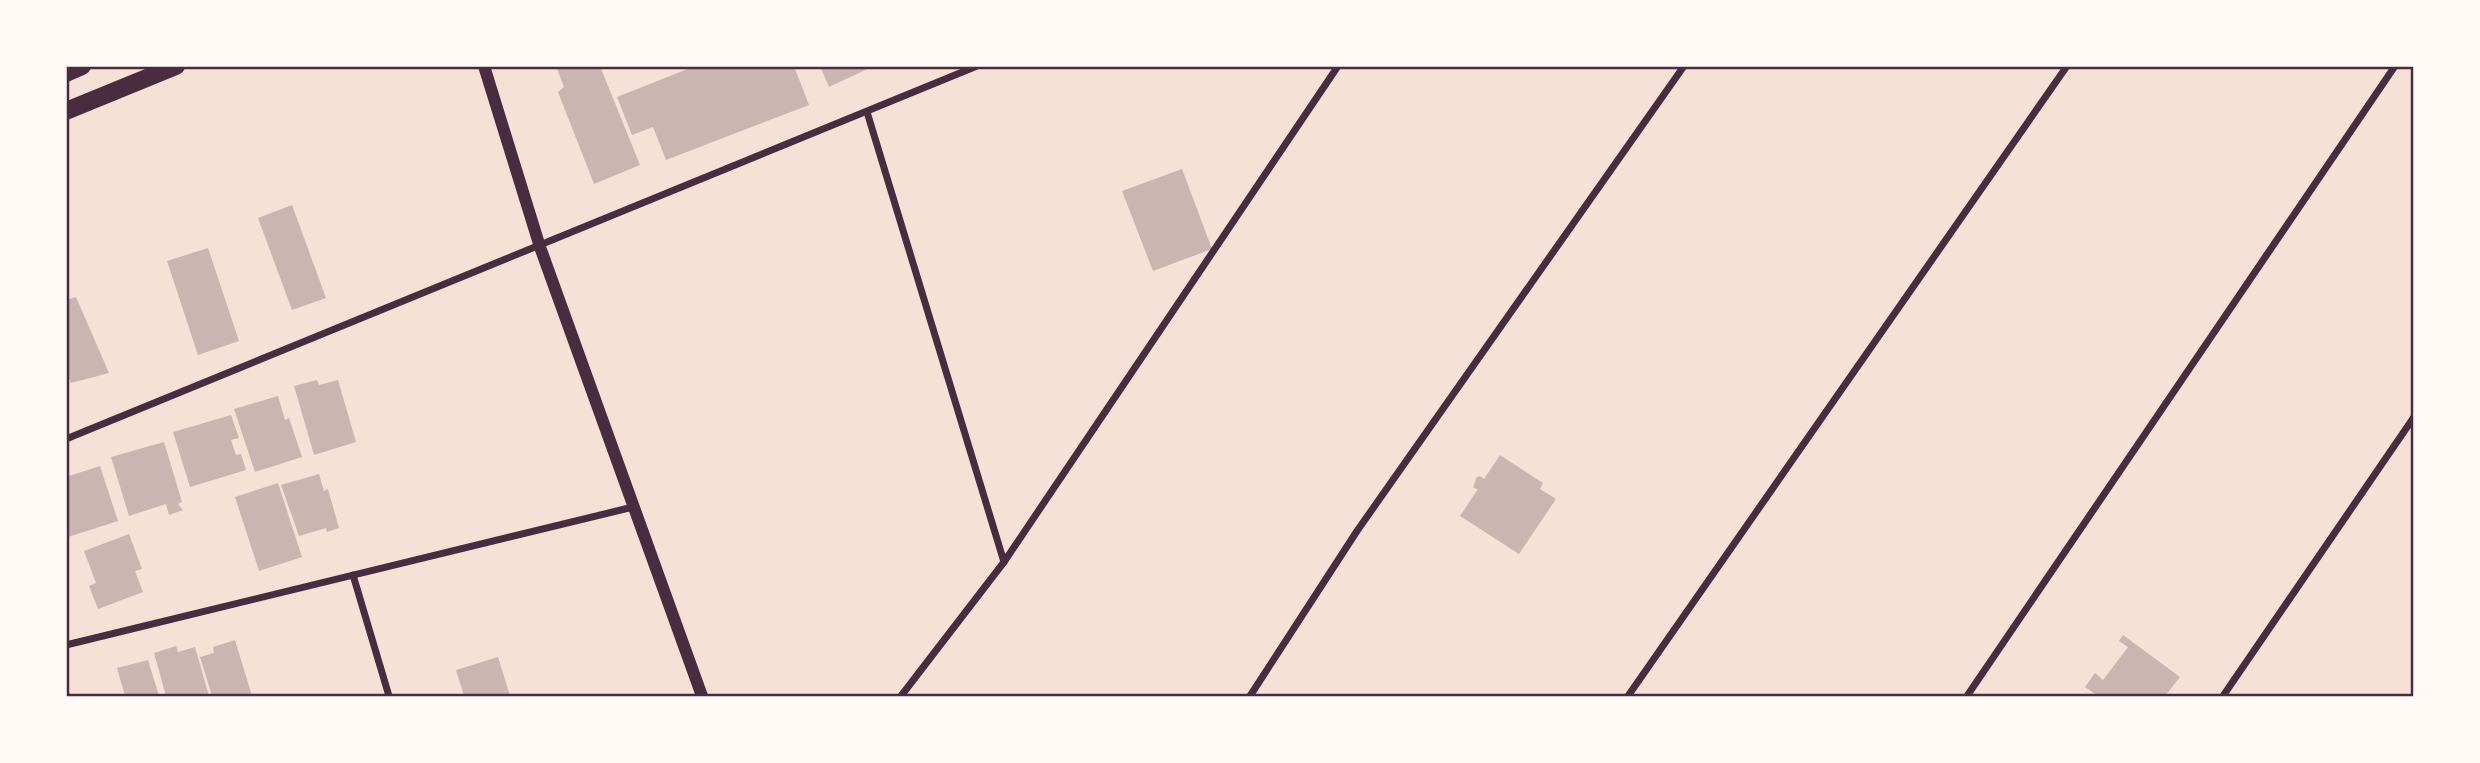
<svg xmlns="http://www.w3.org/2000/svg" width="2480" height="763" viewBox="0 0 2480 763" font-family="'Noto Sans',sans-serif">
<rect width="100%" height="100%" fill="#f7e1d7"/>
<g fill="#ccb4b1">
<polygon points="556,66 600,66 640,165 594,184 558,92 564,87"/>
<polygon points="695,66 794,66 809,105 666,160 653,127 632,135 617,97"/>
<polygon points="820,66 874,66 829,87"/>
<polygon points="1182,169 1212,249 1153,271 1122,191"/>
<polygon points="292,205 326,298 292,310 258,218"/>
<polygon points="208,248 239,341 198,355 167,261"/>
<polygon points="76,297 109,373 71,383 66,372 66,300"/>
<polygon points="317,380 319,385 338,380 356,442 314,455 294,386"/>
<polygon points="278,396 285,420 289,418 302,457 255,472 234,409"/>
<polygon points="231,415 239,438 231,440 236,455 241,454 246,470 190,487 173,432"/>
<polygon points="164,442 182,502 178,504 183,510 169,515 166,504 129,516 111,457"/>
<polygon points="1500,455 1543,483 1540,489 1556,499 1519,554 1460,516 1478,489 1473,488 1476,478 1480,476 1484,479"/>
<polygon points="100,466 118,521 68,537 66,477"/>
<polygon points="319,474 324,491 328,489 339,528 327,532 326,528 299,536 281,485"/>
<polygon points="278,483 302,557 259,571 235,497"/>
<polygon points="129,534 142,569 135,571 143,592 98,609 89,586 96,583 84,551"/>
<polygon points="2123,635 2180,677 2165,696 2098,696 2085,687 2095,673 2103,680 2128,647 2119,641"/>
<polygon points="235,640 252,696 212,696 200,657 214,653 213,647"/>
<polygon points="176,646 178,652 195,647 209,696 166,696 154,653"/>
<polygon points="498,657 510,696 464,696 456,670"/>
<polygon points="148,660 159,696 125,696 117,668"/>
</g>
<g fill="none" stroke-linecap="round" stroke-linejoin="round">
<g stroke="#4a2c40" stroke-width="7">
<polyline points="867,112 1004,562"/>
<polyline points="66,439 977,66"/>
<polyline points="353,575 389,696"/>
<polyline points="66,645 633,507"/>
<polyline points="66,695 67,696"/>
<polyline points="901,696 1004,562 1338,66"/>
<polyline points="1250,696 1357,531 1684,66"/>
<polyline points="1628,696 2067,66"/>
<polyline points="1967,696 2395,66"/>
<polyline points="2223,696 2414,417"/>
</g>
<polyline stroke="#4a2c40" stroke-width="12" points="484,66 540,247 702,696"/>
<g stroke="#4a2c40" stroke-width="18">
<polyline points="66,73 82,66"/>
<polyline points="66,111 176,66"/>
</g>
</g>
<rect width="2480" height="763" fill="none" stroke="#fffaf5" stroke-width="136"/>
<rect x="68" y="68" width="2344" height="627" fill="none" stroke="#4a2c40" stroke-width="2.5"/>
</svg>
